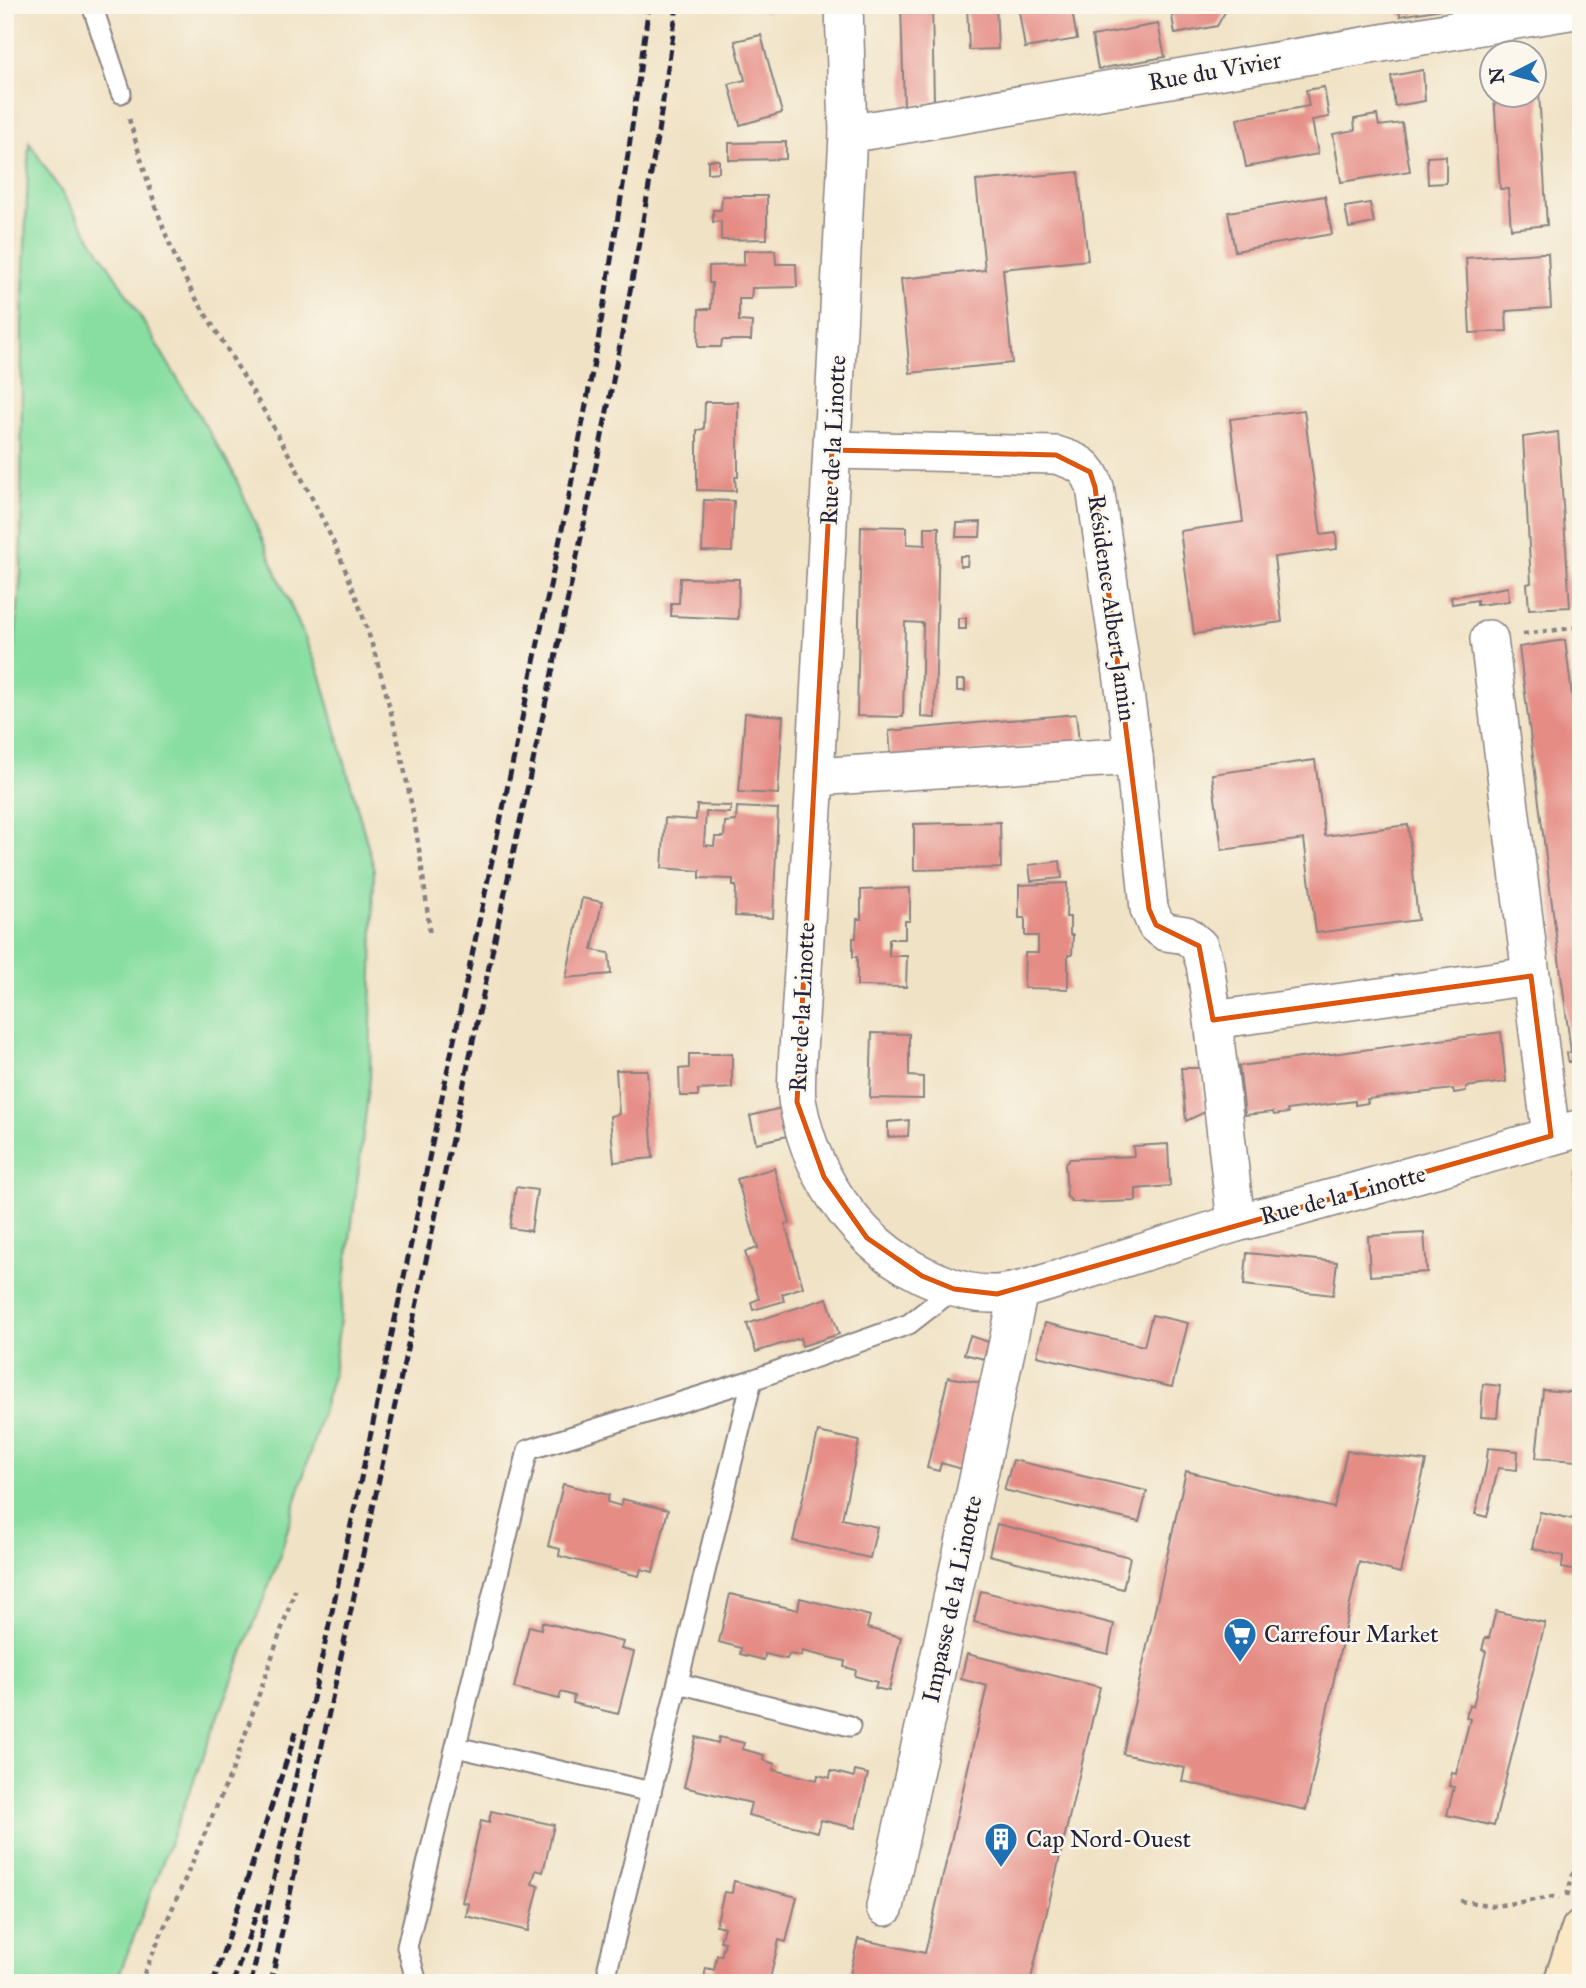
<svg xmlns="http://www.w3.org/2000/svg" width="1586" height="1988" viewBox="0 0 1586 1988" font-family="'IM FELL Great Primer',serif">
<rect width="100%" height="100%" fill="#fbf7ec"/>
<filter id="ink" filterUnits="userSpaceOnUse"><feTurbulence type="fractalNoise" baseFrequency=".0143" numOctaves="2"/><feDisplacementMap in="SourceGraphic" scale="14" xChannelSelector="R" yChannelSelector="G"/><feConvolveMatrix kernelMatrix="1 2 1 2 8 2 1 2 1" color-interpolation-filters="sRGB"/></filter>
<filter id="wash" filterUnits="userSpaceOnUse"><feTurbulence type="fractalNoise" baseFrequency=".00686" numOctaves="4" result="noise"/><feDisplacementMap in="SourceGraphic" scale="28" xChannelSelector="R" yChannelSelector="G"/><feGaussianBlur stdDeviation="1.57" result="paint"/><feColorMatrix in="noise" values="0 0 0 0 0 0 0 0 0 0 0 0 0 0 0 0 0 1.4 0 .05"/><feComposite in="paint" operator="in"/></filter>
<g filter="url(#wash)">
<rect width="100%" height="100%" fill="#f0e2c5"/>
<polygon fill="#88dea1" stroke="#55806e" stroke-width="2" points="29,142 123,288 233,472 320,673 374,868 370,1079 333,1375 279,1559 116,1983 5,1983 5,755 21,573 22,323"/>
<g id="blocks">
<g fill="#e58c85">
<polygon points="762,5 781,5 781,7 764,12"/>
<polygon points="901,5 932,5 934,101 904,107"/>
<polygon points="967,5 996,5 998,49 969,50"/>
<polygon points="1018,5 1071,5 1077,39 1025,48"/>
<polygon points="1170,5 1229,5 1217,26 1175,34"/>
<polygon points="1398,5 1454,5 1454,7 1400,16"/>
<polygon points="1158,24 1165,57 1098,69 1092,36"/>
<polygon points="761,35 782,113 740,125 729,84 745,80 735,41"/>
<polygon points="1423,70 1425,101 1395,106 1391,76"/>
<polygon points="1534,76 1538,76 1547,225 1511,229 1508,189 1500,189 1494,94 1534,94"/>
<polygon points="1324,87 1329,117 1312,120 1318,154 1246,167 1237,119 1309,106 1306,90"/>
<polygon points="1377,115 1379,126 1402,123 1410,171 1341,182 1333,134 1355,130 1354,119"/>
<polygon points="786,142 786,159 729,160 729,143"/>
<polygon points="1446,156 1446,183 1428,184 1427,157"/>
<polygon points="708,160 719,160 719,172 708,173"/>
<polygon points="1078,172 1088,260 1003,269 1012,363 910,373 901,279 985,270 976,181"/>
<polygon points="722,196 767,196 767,239 721,240 721,221 713,222 713,210 721,210"/>
<polygon points="1325,196 1332,234 1235,251 1228,212"/>
<polygon points="1370,203 1374,223 1349,228 1345,207"/>
<polygon points="775,250 776,264 796,264 797,287 752,288 751,299 739,299 739,321 752,322 751,340 722,340 721,347 698,347 699,309 711,309 712,283 709,283 709,266 744,265 744,251"/>
<polygon points="1542,253 1548,253 1551,308 1506,311 1507,331 1470,333 1466,258"/>
<polygon points="705,402 738,402 738,477 735,477 736,491 697,490 697,430 704,429"/>
<polygon points="1304,410 1321,535 1336,533 1337,549 1274,557 1282,622 1194,634 1180,531 1243,522 1230,419"/>
<polygon points="1558,432 1570,607 1529,609 1527,584 1531,583 1523,437"/>
<polygon points="704,500 734,501 732,552 702,551"/>
<polygon points="981,522 980,537 956,537 957,523"/>
<polygon points="861,526 907,527 907,544 925,545 925,527 939,527 935,718 921,717 923,623 905,622 903,717 857,716"/>
<polygon points="960,556 968,556 967,566 960,566"/>
<polygon points="680,578 739,579 738,619 671,616 671,603 679,603"/>
<polygon points="1508,587 1509,601 1477,605 1477,600 1452,604 1451,597"/>
<rect x="958" y="618" width="8" height="11"/>
<polygon points="1565,640 1581,766 1581,1072 1574,1073 1572,1062 1568,1062 1567,1053 1571,1052 1519,647"/>
<rect x="957" y="680" width="8" height="11"/>
<polygon points="745,713 783,716 778,794 739,792"/>
<polygon points="1076,714 1079,742 891,760 889,731"/>
<polygon points="1315,760 1325,836 1408,825 1418,920 1316,933 1304,839 1222,850 1212,774"/>
<polygon points="697,805 731,806 730,813 706,812 704,845 714,846 715,837 724,837 725,822 736,821 737,807 778,809 773,918 735,916 736,886 733,886 733,879 700,878 700,871 662,868 665,818 696,820"/>
<polygon points="1000,822 1001,868 914,870 914,824"/>
<polygon points="1060,861 1062,878 1031,881 1029,865"/>
<polygon points="1067,883 1066,917 1070,917 1070,935 1073,935 1072,955 1068,955 1068,989 1024,988 1025,953 1038,953 1038,936 1025,936 1025,918 1019,918 1019,885"/>
<polygon points="910,888 910,921 905,921 905,939 889,939 889,956 907,956 906,987 857,986 857,957 853,957 853,938 856,938 857,919 861,919 861,890"/>
<polygon points="582,898 602,902 592,950 609,953 611,974 566,978"/>
<polygon points="1501,1032 1506,1082 1466,1087 1466,1091 1454,1093 1453,1089 1367,1099 1368,1103 1355,1105 1355,1101 1287,1110 1288,1113 1274,1115 1273,1112 1245,1115 1239,1066"/>
<polygon points="872,1033 909,1034 909,1076 923,1077 923,1099 870,1098"/>
<polygon points="689,1054 732,1054 732,1088 698,1090 698,1096 680,1096 679,1069 689,1068"/>
<polygon points="1181,1068 1200,1068 1205,1112 1186,1121"/>
<polygon points="616,1070 647,1070 653,1158 614,1162 610,1116 619,1114"/>
<polygon points="781,1108 787,1136 756,1143 750,1116"/>
<polygon points="909,1120 908,1136 888,1137 888,1122"/>
<polygon points="1168,1144 1170,1186 1136,1189 1136,1201 1083,1203 1083,1201 1073,1202 1067,1197 1065,1164 1070,1159 1134,1156 1133,1146"/>
<polygon points="774,1168 790,1223 785,1224 803,1287 782,1294 784,1301 753,1310 751,1302 759,1299 745,1252 758,1248 737,1179"/>
<polygon points="1578,1171 1581,1171 1581,1225 1572,1224"/>
<polygon points="516,1187 537,1190 531,1231 510,1228"/>
<polygon points="1424,1233 1427,1272 1370,1276 1368,1236"/>
<polygon points="1247,1253 1337,1262 1333,1295 1244,1285"/>
<polygon points="827,1298 839,1334 802,1346 800,1338 756,1352 747,1324"/>
<polygon points="1152,1315 1188,1323 1172,1387 1037,1356 1045,1323 1144,1346"/>
<polygon points="970,1336 989,1342 984,1359 964,1354"/>
<polygon points="948,1377 981,1383 962,1469 941,1463 939,1471 927,1468"/>
<polygon points="1483,1384 1500,1386 1497,1418 1481,1417"/>
<polygon points="1543,1390 1581,1393 1581,1431 1577,1461 1536,1458"/>
<polygon points="818,1432 859,1441 842,1519 877,1527 870,1558 793,1541"/>
<polygon points="1488,1448 1518,1451 1517,1470 1498,1468 1487,1517 1475,1514 1486,1467"/>
<polygon points="1347,1451 1426,1461 1400,1573 1359,1562 1306,1810 1182,1781 1185,1768 1123,1754 1186,1471 1334,1508"/>
<polygon points="1013,1460 1147,1491 1139,1522 1004,1490"/>
<polygon points="563,1484 609,1495 607,1502 621,1506 622,1499 668,1510 653,1572 641,1569 639,1576 606,1568 559,1556 560,1549 548,1546"/>
<polygon points="1575,1508 1581,1509 1581,1572 1562,1568 1563,1556 1532,1548 1540,1512 1573,1519"/>
<polygon points="997,1524 1130,1557 1123,1589 989,1555"/>
<polygon points="981,1591 1114,1624 1108,1654 974,1622"/>
<polygon points="730,1594 798,1610 800,1598 870,1616 867,1628 901,1637 889,1691 875,1688 877,1682 855,1676 856,1670 844,1667 845,1661 802,1651 801,1656 789,1654 787,1659 765,1654 764,1660 740,1654 741,1648 719,1642"/>
<polygon points="1496,1611 1545,1623 1494,1826 1447,1815 1454,1787 1449,1786 1452,1773 1456,1774 1470,1719 1466,1717 1469,1705 1473,1706 1486,1651 1482,1650 1485,1638 1489,1638"/>
<polygon points="542,1622 623,1642 621,1649 634,1652 618,1714 573,1703 574,1696 561,1692 559,1699 514,1688 529,1626 541,1629"/>
<polygon points="967,1654 1100,1687 1030,1983 848,1983 858,1939 925,1953 987,1686 961,1679"/>
<polygon points="696,1737 718,1743 719,1737 744,1743 742,1749 764,1755 763,1760 775,1764 773,1770 817,1780 818,1775 830,1778 831,1771 854,1777 855,1771 868,1774 855,1828 821,1820 818,1832 748,1815 751,1803 684,1787"/>
<polygon points="491,1811 554,1825 543,1872 536,1870 532,1884 539,1886 528,1931 466,1916 469,1904 462,1902 481,1821 489,1823"/>
<polygon points="734,1881 797,1897 786,1942 779,1940 769,1983 703,1983 706,1968 714,1970 717,1955 721,1956 725,1942 720,1941 724,1927 716,1925 724,1892 732,1893"/>
</g>
</g>
</g>
<g filter="url(#ink)">
<use href="#blocks" fill-opacity="0" stroke="#898280" stroke-width="2"/>
<g fill="none" stroke-linecap="round" stroke-linejoin="round">
<defs>
<g id="service">
<polyline points="92,5 121,93"/>
<polyline points="678,1683 850,1726"/>
<polyline points="456,1747 651,1792"/>
<polyline points="608,1967 752,1380"/>
<polyline points="417,1983 407,1947 528,1450 752,1380 909,1324 954,1289"/>
</g>
<g id="minor">
<path d="M844 5 848 134 815 777 797 1067C797 1079 795 1093 798 1105 813 1183 864 1253 939 1282 957 1290 976 1295 996 1294 1014 1293 1032 1287 1049 1282L1236 1223 1296 1208 1581 1128"/>
<polyline points="848,134 1581,9"/>
<path d="M832 450 1056 455C1078 462 1088 465 1095 487L1134 756 1149 909 1156 925 1166 932 1186 935 1199 946 1205 964 1213 1020 1236 1223"/>
<polyline points="1489,639 1551,1136"/>
<polyline points="815,777 1134,756"/>
<polyline points="1213,1020 1531,976"/>
<polyline points="885,1907 1019,1291"/>
</g>
<polyline id="secondary" points="1563,1983 1581,1929"/>
</defs>
<use href="#service" stroke="#898280" stroke-width="23"/>
<use href="#minor" stroke="#898280" stroke-width="40"/>
<use href="#secondary" stroke="#898280" stroke-width="42"/>
<g stroke="#898280" stroke-width="4.5" stroke-dasharray="5 5" stroke-linecap="butt">
<polyline points="1577,45 1581,117"/>
<path d="M129 119C146 175 162 236 190 288 204 313 220 336 234 361 269 418 303 477 331 537 353 584 369 632 383 682 406 766 422 851 430 937"/>
<polyline points="1523,634 1581,627"/>
<polyline points="1567,1896 1581,1845"/>
<polyline points="1460,1901 1495,1906 1553,1897 1559,1899"/>
<polyline points="140,1983 235,1764 295,1590"/>
</g>
<use href="#service" stroke="#fff" stroke-width="19"/>
<use href="#minor" stroke="#fff" stroke-width="37"/>
<use href="#secondary" stroke="#fae7c3" stroke-width="38"/>
<g stroke="#22223b" stroke-width="5" stroke-dasharray="10 5" stroke-linecap="butt">
<polyline points="213,1983 297,1729"/>
<polyline points="233,1983 260,1903"/>
<polyline points="251,1983 372,1428 568,501 598,341 629,148 649,5"/>
<path d="M271 1983 588 505C622 339 654 173 677 5"/>
</g>
</g>
</g>
<path fill="none" stroke="#de560e" stroke-width="5" stroke-linejoin="round" d="M832 450 1056 455 1090 472 1095 487 1149 909 1156 925 1199 946 1213 1020 1531 976 1551 1136 997 1294 954 1289 922 1276 867 1238 824 1177 797 1102Z"/>
<defs>
<symbol id="supermarket-pin" viewBox="-11 -11 22 30"><path d="M0 17L-7.5 6A9.5 9.5 0 1 1 7.5 6Z" fill="#1f6fb2" stroke="#fbf7ec"/><path d="M-6-5.5h2.5l.6 2H6L4.5 2H-2.5L-4.4-4H-6ZM-1.5 3.2a1.3 1.3 0 1 0 .1 0ZM3 3.2a1.3 1.3 0 1 0 .1 0Z" fill="#fff"/></symbol>
<symbol id="building-pin" viewBox="-11 -11 22 30"><path d="M0 17L-7.5 6A9.5 9.5 0 1 1 7.5 6Z" fill="#1f6fb2" stroke="#fbf7ec"/><path d="M-4-6H4V6H1V3H-1V6H-4ZM-2.5-4.3h1.7v1.8h-1.7ZM.8-4.3h1.7v1.8H.8ZM-2.5-1h1.7V.8h-1.7ZM.8-1h1.7V.8H.8Z" fill="#fff"/></symbol>
</defs>
<g fill-rule="evenodd">
<use href="#supermarket-pin" x="1221" y="1615" width="38" height="52"/>
<use href="#building-pin" x="982" y="1820" width="38" height="52"/>
</g>
<g text-anchor="middle" dominant-baseline="central" stroke-width="5" stroke-linejoin="round" paint-order="stroke">
<g font-size="24" fill="#22223b" stroke="#fbf7ec">
<text transform="translate(1215 71) rotate(-10)">Rue du Vivier</text>
<text transform="translate(833 440) rotate(-87)">Rue de la Linotte</text>
<text transform="translate(1112 608) rotate(82)">Résidence Albert Jamin</text>
<text transform="translate(802 1007) rotate(-87)">Rue de la Linotte</text>
<text transform="translate(1343 1195) rotate(-15)">Rue de la Linotte</text>
<text transform="translate(952 1599) rotate(-78)">Impasse de la Linotte</text>
</g>
<g font-size="24" fill="#22223b" stroke="#fbf7ec" text-anchor="start">
<text x="1264" y="1634">Carrefour Market</text>
<text x="1026" y="1839">Cap Nord-Ouest</text>
</g>
</g>
<rect width="1586" height="1988" fill="none" stroke="#fbf7ec" stroke-width="28"/>
<g transform="translate(1513 74) rotate(264)"><circle r="33" fill="#fbf7ec" stroke="#a4a2a5" stroke-width="2"/>
<path d="M0-5L12 26L0 18L-12 26Z" fill="#1f6fb2"/>
<text y="-10" font-size="19" font-weight="bold" text-anchor="middle" fill="#22223b">N</text>
</g>
</svg>
